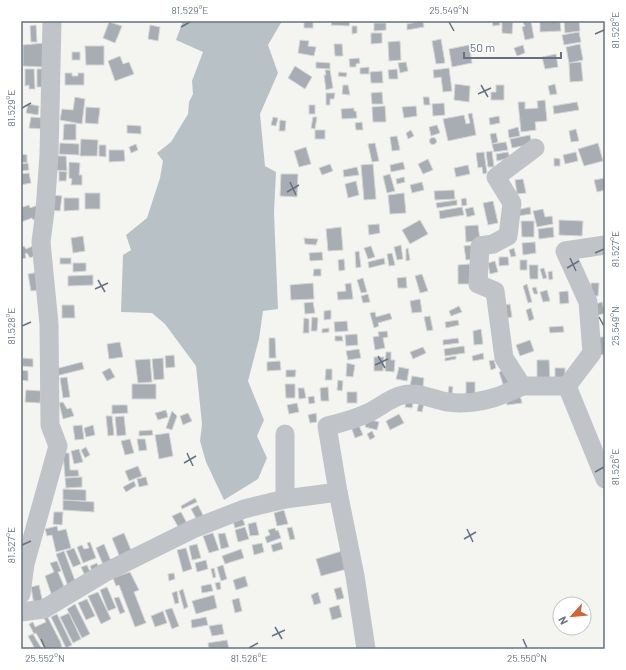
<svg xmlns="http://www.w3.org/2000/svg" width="626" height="670" viewBox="0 0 626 670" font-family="Barlow,sans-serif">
<rect width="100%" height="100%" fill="#f4f5f1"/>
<polygon fill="#b8c2c6" points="183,21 282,21 268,45 278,73 260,114 265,166 276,172 274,213 278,309 263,311 259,339 248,381 264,420 257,436 267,458 258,479 224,500 206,462 200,441 202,424 196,366 165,324 152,313 121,312 123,255 131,250 126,235 147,218 160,178 163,161 157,153 171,142 188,114 189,102 193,94 192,81 203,52 176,40"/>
<g fill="#a7adb3" stroke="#d6d6d4">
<rect x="304" y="21" width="9" height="7"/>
<polygon points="332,21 350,21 349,26 331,25"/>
<polygon points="423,21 424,27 407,30 407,24"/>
<polygon points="492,21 499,21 500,25 493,26"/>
<polygon points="502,21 513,21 512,34 502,33"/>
<polygon points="522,21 531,21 534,38 525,40 522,27 525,26"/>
<polygon points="540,21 560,21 561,31 540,32"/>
<polygon points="564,21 579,21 580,31 565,33"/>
<polygon points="109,22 122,26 115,43 103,38"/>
<polygon points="374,23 386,23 386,30 374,31"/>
<polygon points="36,25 37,42 31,42 30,26"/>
<polygon points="150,25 160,27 158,41 148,39"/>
<polygon points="352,26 357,26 357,33 352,34"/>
<polygon points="579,32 581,42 564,45 562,35"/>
<polygon points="371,33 382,33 382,43 371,44"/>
<polygon points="441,39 445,63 436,64 432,41"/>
<polygon points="300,40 309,41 308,46 316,47 314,56 298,53"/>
<polygon points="400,41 401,60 389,61 388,42"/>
<polygon points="45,43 44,67 23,66 23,45"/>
<polygon points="334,44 342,44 343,56 335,56"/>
<polygon points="580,44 583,60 569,63 566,47"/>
<polygon points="469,45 472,63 452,67 449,49"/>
<polygon points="523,45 525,53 517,56 514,48"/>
<polygon points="85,46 104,46 104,65 86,65"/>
<rect x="72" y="52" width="8" height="8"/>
<polygon points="556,54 558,67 545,69 542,57"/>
<polygon points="120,56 123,64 129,62 134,74 115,81 108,61"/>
<polygon points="359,58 360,63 356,64 356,67 350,67 349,59"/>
<polygon points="316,62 330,63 330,69 316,68"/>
<polygon points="406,62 408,71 400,73 398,63"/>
<polygon points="581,62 583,81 570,82 569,63"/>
<polygon points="295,66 312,77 305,89 288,78"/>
<polygon points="369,67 369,74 360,74 360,68"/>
<polygon points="449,68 452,91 443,92 441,77 434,78 433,70"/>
<polygon points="25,69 34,69 35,89 29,89 29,85 25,86"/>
<polygon points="37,69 44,69 44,86 41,87 37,87"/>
<polygon points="397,69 398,79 389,79 388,70"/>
<polygon points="325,70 330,70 333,88 326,90 324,75 326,75"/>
<polygon points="382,71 383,83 371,83 370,72"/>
<polygon points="339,72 347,73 346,77 338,76"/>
<polygon points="65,73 72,73 72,76 78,76 78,73 84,73 84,85 65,85"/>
<polygon points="455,84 470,86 469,102 454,100"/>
<polygon points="555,84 557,94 550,95 548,86"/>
<polygon points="343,85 348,85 350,95 342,94"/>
<polygon points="496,85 504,85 504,100 491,100 491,92 496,92"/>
<polygon points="382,92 383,104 372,104 371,93"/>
<polygon points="326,93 335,93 334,99 330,99 330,105 326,105"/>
<polygon points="75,97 85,99 82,124 60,120 62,109 73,110"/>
<polygon points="423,97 429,97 430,105 424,105"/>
<polygon points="545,100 547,121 535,122 536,130 521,132 518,102 525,102 525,109 538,108 537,101"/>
<polygon points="577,102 579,110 554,114 553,106"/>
<polygon points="444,103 445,115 433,116 432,104"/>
<polygon points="28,104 39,106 38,115 26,113"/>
<rect x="309" y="105" width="6" height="9"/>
<polygon points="385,106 386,122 373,122 372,107"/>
<polygon points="416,106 417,116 404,118 402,107"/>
<polygon points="86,107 100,108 98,124 85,123"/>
<polygon points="354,108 354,111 356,111 357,118 342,119 341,109"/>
<polygon points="472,113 476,135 448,141 443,119 464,115 466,124 470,123 468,114"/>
<polygon points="499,116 500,123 490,125 489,118"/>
<polygon points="31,117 43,118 42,129 29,128"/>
<polygon points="273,117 278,118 276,126 271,125"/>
<polygon points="313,117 317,117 315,129 311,128"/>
<polygon points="280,120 286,121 285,131 279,131"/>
<polygon points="362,122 363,130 356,130 355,123"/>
<polygon points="64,124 76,124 76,140 63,140"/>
<polygon points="127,125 141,126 141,134 127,133"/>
<polygon points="437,125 440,133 431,136 429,127"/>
<polygon points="518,127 520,136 509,138 508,130"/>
<polygon points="576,129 579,141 571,142 569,131"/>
<rect x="315" y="130" width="10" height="9"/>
<polygon points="411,130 414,136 408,139 406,133"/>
<polygon points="496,133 498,142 492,144 490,134"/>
<polygon points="530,135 532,144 512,148 510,139"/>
<polygon points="397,136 400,150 392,151 390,137"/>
<circle cx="433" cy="141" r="3.5"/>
<polygon points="81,139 98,140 97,156 80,156"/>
<polygon points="506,142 508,150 494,152 492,144"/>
<polygon points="60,143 79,144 79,155 59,154"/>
<polygon points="375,143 379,161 372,162 368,144"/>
<polygon points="598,143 603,161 584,166 578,149"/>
<polygon points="136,144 138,150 131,153 129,147"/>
<polygon points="99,145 106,145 106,157 99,156"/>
<polygon points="306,147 311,164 299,167 294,151"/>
<polygon points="109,150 124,150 125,161 109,162"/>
<polygon points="492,151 494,167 488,167 486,152"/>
<polygon points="484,152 487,173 483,174 482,167 478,168 476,153"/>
<polygon points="508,152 510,158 497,161 496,154"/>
<polygon points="576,152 578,161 565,164 563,155"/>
<polygon points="21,154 27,155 27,163 21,162"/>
<polygon points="54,156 66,156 67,171 54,170"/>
<polygon points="554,158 560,159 560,166 554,166"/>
<polygon points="428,159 433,170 423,174 418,164"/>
<polygon points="69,162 80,163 79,175 82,175 82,185 71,185 72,179 69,178"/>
<polygon points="403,162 405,169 391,172 390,165"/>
<polygon points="28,163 29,170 21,171 21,164"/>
<polygon points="330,164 333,171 322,175 319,168"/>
<polygon points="373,164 376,199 364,200 361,165"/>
<polygon points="468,165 470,174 456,177 454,168"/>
<polygon points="357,167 359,175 344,177 343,170"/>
<polygon points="59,171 67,172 66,181 59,181"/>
<polygon points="29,173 31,183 21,185 21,174"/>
<polygon points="281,174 298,174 297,197 280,196"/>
<polygon points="390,174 395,191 387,193 383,176"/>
<polygon points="404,177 405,182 397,184 396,179"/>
<polygon points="605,178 605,190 597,192 594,180"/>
<polygon points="523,179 526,193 517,194 515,180"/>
<polygon points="356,181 359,195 348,198 345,184"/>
<polygon points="422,182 424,190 412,193 410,185"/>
<polygon points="454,190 455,199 435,200 434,191"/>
<rect x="85" y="193" width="15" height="16"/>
<polygon points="404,193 406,213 390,214 388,195"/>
<polygon points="51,195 62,196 60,211 50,210"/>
<polygon points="64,198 79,198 79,210 64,211"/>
<polygon points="466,198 467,205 462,206 461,199"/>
<polygon points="457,200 457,205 437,208 436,203"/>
<polygon points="493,201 498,223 488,225 483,203"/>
<polygon points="21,205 23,207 29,205 30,208 38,205 42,217 33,220 32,218 21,222"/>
<polygon points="462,207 464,215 440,219 439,211"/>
<polygon points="473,207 475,215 467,217 465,209"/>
<polygon points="530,207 531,214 518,216 517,210"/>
<polygon points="543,209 545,217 552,216 553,224 537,227 533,211"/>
<polygon points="420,220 428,234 410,244 402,230"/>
<polygon points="559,220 583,221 582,236 559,235"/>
<polygon points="521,221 534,221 534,237 522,237"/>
<polygon points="379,224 380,233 369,235 368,225"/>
<polygon points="478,225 480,241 466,242 465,226"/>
<polygon points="341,227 343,250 328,251 326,229"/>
<polygon points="553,227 554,237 539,239 538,229"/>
<polygon points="83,236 85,251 73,253 71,238"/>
<polygon points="304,238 318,239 316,245 305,244"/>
<polygon points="21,241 22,247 24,246 26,249 33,246 38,254 30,258 27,253 25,254 26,258 21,259"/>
<polygon points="535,242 536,253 523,255 522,243"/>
<polygon points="401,245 403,259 397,260 394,247"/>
<polygon points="474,245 476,259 466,260 464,246"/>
<polygon points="371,246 375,257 368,259 364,248"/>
<polygon points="408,248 410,260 406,261 406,249"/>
<polygon points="514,248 516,256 511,257 509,250"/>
<polygon points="359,251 361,267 356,268 355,252"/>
<polygon points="322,252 323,260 310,261 309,253"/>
<polygon points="392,253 395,265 389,266 387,254"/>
<polygon points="499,257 508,257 509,265 499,266"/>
<rect x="60" y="258" width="11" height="6"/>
<polygon points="384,258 385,264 369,268 368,262"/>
<polygon points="344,259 345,270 339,271 338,260"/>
<rect x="520" y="260" width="7" height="10"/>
<polygon points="495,261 498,272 490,274 488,263"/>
<polygon points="73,263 86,263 86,271 73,272"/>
<polygon points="470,264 470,284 458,284 458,265"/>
<polygon points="529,265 538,265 538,279 530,279"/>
<polygon points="544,268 547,278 543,279 540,269"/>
<polygon points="314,269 321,269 321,276 313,276"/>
<polygon points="552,271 553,279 549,280 548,272"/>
<polygon points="39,272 42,290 31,291 28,274"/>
<polygon points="422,274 428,291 420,293 415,276"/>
<polygon points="93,275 93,285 68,286 68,276"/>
<polygon points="406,277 407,288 398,288 397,278"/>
<polygon points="363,278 367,292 361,293 357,280"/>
<polygon points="313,283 314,299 291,300 290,285"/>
<polygon points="351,283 353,299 338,300 337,292 346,291 345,284"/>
<polygon points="591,283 599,283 598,296 591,296"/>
<polygon points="527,284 532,302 528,303 523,286"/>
<polygon points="536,287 538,294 534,294 532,288"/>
<polygon points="547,290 550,301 543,302 540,292"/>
<polygon points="568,291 569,303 560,304 559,292"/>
<polygon points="368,294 370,302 363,303 361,296"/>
<polygon points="420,299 422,312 412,313 410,301"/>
<polygon points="313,302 315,313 305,314 304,303"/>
<polygon points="602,302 605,313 596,316 592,305"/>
<polygon points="510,304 512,317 503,319 501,306"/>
<polygon points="62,305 74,305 75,318 62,318"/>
<polygon points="459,306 462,312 451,316 449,311"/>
<polygon points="531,308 534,319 529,321 526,310"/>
<polygon points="331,310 331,319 324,320 324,311"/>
<polygon points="375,312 376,317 390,313 392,319 378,323 379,326 374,328 370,313"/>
<polygon points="430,316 433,330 427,331 424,317"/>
<polygon points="312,317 318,318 317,331 311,331"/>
<polygon points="304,318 309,319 309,333 303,333"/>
<polygon points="458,320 459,325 446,328 445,322"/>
<polygon points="347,321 348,331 335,332 334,322"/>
<polygon points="563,326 564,332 550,333 549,327"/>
<polygon points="329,328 329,332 322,333 322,329"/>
<polygon points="481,329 483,344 474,345 473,331"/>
<polygon points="387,331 388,337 383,338 385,348 375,350 373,337 379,336 378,332"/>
<polygon points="357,334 358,345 346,346 345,335"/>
<polygon points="335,336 342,336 343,341 335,341"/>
<polygon points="600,337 605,337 605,355 597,354"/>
<polygon points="269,338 275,338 276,358 269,358"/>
<polygon points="458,338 459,343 443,345 443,340"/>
<polygon points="530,340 534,351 520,356 516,345"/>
<polygon points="120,342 123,357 109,359 107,344"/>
<polygon points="464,346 465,353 445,356 444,349"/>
<polygon points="423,347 426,353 413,359 410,352"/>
<polygon points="359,349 361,358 348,360 346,351"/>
<polygon points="386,352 391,352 391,360 395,360 394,372 385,371"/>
<polygon points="483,353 484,359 473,361 472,356"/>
<polygon points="174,355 175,367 166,368 165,356"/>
<polygon points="456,356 456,359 445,361 445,358"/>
<polygon points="374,357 384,357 383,371 374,371"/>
<polygon points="23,358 33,359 33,367 22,366"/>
<polygon points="163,358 164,379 154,380 152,359"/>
<polygon points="150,359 152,382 138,383 135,360"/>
<polygon points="494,360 496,368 491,370 489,361"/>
<polygon points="537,360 549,360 550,381 537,381"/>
<polygon points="280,361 281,370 267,371 267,362"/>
<polygon points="82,362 84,369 56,376 55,369"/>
<polygon points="347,363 355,365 353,377 346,376"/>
<polygon points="399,367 409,369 407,381 396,379"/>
<polygon points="110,368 115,377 107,381 102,372"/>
<rect x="555" y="368" width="10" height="13"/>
<polygon points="326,369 332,369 332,380 325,380"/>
<polygon points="508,369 513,384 504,387 499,372"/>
<polygon points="21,370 28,371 28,381 21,380"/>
<polygon points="286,370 296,370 295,377 286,377"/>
<polygon points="412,376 424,378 422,394 409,391"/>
<polygon points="67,377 70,397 63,398 60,378"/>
<polygon points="338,380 343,381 342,391 337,390"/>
<rect x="466" y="382" width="9" height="18"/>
<rect x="132" y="384" width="24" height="15"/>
<polygon points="285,384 295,384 295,398 286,398"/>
<polygon points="449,386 453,387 452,394 448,393"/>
<polygon points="328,387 329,401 321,401 320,388"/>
<polygon points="298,388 304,388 306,398 299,399"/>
<polygon points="26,390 41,391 40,403 25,402"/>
<rect x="347" y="392" width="10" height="11"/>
<polygon points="520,395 522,403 507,405 506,397"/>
<polygon points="314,396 315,403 309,404 308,397"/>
<polygon points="407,396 414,398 412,408 405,407"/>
<polygon points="420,398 425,399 422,412 417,411"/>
<polygon points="63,402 67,409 71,408 74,416 63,419 59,403"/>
<polygon points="297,403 299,412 289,414 287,405"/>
<polygon points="112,405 127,405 128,413 112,414"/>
<polygon points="166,410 168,417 158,420 155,413"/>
<polygon points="172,411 177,416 172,430 166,428"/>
<polygon points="188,413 192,421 183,425 180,416"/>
<polygon points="316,413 317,422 310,423 308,415"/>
<polygon points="399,414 404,423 390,430 386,421"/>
<polygon points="106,416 112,416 114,435 108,436"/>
<polygon points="124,416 126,435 117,436 115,417"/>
<polygon points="367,419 379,422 377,430 365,427"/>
<polygon points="357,421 363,435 355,438 350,424"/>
<polygon points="82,425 84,439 75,440 73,426"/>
<polygon points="93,425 95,435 86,437 84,428"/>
<polygon points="152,430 153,435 139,436 139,431"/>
<polygon points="372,431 375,437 370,440 367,434"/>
<polygon points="169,433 173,456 159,459 155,435"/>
<polygon points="130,439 134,453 125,455 121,441"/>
<polygon points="137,439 145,439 147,450 139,451"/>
<polygon points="86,447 90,455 85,458 81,450"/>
<polygon points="79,449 83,462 74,464 71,451"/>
<polygon points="63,453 69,453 70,470 78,470 79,476 65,477"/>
<polygon points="138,466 142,476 129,481 125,471"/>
<polygon points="82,477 82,487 66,488 65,478"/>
<polygon points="146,477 148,485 139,487 137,479"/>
<polygon points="134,481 136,486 126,492 123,487"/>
<polygon points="63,489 86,490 86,501 63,500"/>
<polygon points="195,498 197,502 182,509 181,506"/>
<polygon points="63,500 94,502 94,512 63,510"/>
<polygon points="198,505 205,519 198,522 191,509"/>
<polygon points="284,510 288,524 277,526 274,513"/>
<polygon points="54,512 63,512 62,525 53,524"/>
<polygon points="181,512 188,525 180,530 172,516"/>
<polygon points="241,515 245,525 235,528 232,518"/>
<polygon points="256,522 259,535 250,536 248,524"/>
<polygon points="57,526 58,531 66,529 71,548 56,552 52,535 47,536 45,529"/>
<polygon points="245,527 249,539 238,542 235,530"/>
<polygon points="292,527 295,539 290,540 287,528"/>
<polygon points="275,528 276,531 278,530 281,538 267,543 265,537 270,535 268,530"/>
<polygon points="124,533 133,555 121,560 112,538"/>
<polygon points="213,533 219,550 209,553 203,536"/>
<polygon points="225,533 229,547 221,549 218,534"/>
<polygon points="90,542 96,558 83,563 77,547 82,545 84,549 89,548 87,543"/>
<polygon points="281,542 283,549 273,552 271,545"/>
<polygon points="262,543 264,552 254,555 252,545"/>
<polygon points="104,544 113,566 105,569 96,548"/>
<polygon points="197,544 201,558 192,560 189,546"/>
<polygon points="74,548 81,564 73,567 66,551"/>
<polygon points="186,548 192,569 183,572 177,550"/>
<polygon points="241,549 244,558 225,564 222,556"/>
<polygon points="64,551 77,586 69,589 56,554"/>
<polygon points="342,551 347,569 321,576 316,559"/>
<polygon points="206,560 208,569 197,572 195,563"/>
<polygon points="57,561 61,571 58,572 66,591 52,596 45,576 54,572 50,563"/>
<polygon points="97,563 101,573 94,576 90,566"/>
<polygon points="87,565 93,578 87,580 81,567"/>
<polygon points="223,565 227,579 221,581 217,567"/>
<polygon points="214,568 216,577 213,578 211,569"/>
<polygon points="130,572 139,590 134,592 146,623 135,627 119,585 116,586 113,578"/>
<polygon points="174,573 175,579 169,581 168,574"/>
<polygon points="245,576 248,586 236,590 233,580"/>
<polygon points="220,582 221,589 217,590 215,583"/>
<polygon points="211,584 213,591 202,593 201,586"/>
<polygon points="39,585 43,603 34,605 31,587"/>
<polygon points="107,587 116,608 108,611 100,590"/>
<polygon points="341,587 344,598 337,600 334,589"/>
<polygon points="183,589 188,607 184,609 179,591"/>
<polygon points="177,591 179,603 175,604 172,593"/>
<polygon points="98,592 111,619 101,624 88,596"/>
<polygon points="318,592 321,603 314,605 311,595"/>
<polygon points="214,595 217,608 196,614 192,601"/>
<polygon points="119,597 125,612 120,614 114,598"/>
<polygon points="239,598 242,611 235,613 232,600"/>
<polygon points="87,599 95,616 86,620 78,603"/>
<polygon points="75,604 90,634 82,638 67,609"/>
<polygon points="339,605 342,617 332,620 329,608"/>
<polygon points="172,608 179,626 172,629 165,610"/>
<polygon points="163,611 167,623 155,627 151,616"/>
<polygon points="69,613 81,639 73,643 60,617"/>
<polygon points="46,614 60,641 62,647 58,649 45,649 36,633 34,634 29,624 33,622 35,627 46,622 43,616"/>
<polygon points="57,614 72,645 66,648 51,617"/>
<polygon points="206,617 208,625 192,628 191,620"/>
<polygon points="222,624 224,634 212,636 209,626"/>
<polygon points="33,634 37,641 42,649 35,649 28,636"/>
<polygon points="227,640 229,649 209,649 208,643"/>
</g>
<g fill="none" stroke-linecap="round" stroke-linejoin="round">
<g stroke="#c0c3c7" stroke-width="19">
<polyline points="535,148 496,177 512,203 508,236 493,244 480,246 478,284 495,291 504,358 522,386 567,386 605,479"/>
<polyline points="567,386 592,353 588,302 565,251 605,245"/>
<polyline points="338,492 355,576 366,649"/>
<path d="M285 499 338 492 327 426C341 423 355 419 368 413 381 407 389 398 403 395 418 391 434 400 448 402 474 406 499 398 522 386"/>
<polyline points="21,594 25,564 58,446 50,425 49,324 41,242 45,211 49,155 52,21"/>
<polyline points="21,612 44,609 104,573 193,529 244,509 285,499 285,434"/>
</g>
</g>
<path fill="none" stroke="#667280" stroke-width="1.5" d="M449 22 454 31M181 27 190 22M595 34 604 30M481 85 488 97M478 94 491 88M22 108 31 103M290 182 296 195M287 192 299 185M595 253 604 249M570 258 576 271M567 268 579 261M98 280 105 292M95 289 108 283M599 317 604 326M22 326 31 322M378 356 385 368M375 365 388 359M187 453 193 466M184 463 196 456M595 472 604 467M467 529 473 542M464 539 476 532M22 545 31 541M275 627 282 639M272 636 285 630M41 639 45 648M523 639 527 648M249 648 258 643"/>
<rect width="626" height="670" fill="none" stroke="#ffffff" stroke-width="44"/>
<g transform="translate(572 616) rotate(243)"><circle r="19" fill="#ffffff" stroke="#c2c7cc"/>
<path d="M0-3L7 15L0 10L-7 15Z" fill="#d46532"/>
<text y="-6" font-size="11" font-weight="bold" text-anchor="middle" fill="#667280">N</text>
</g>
<path d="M464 52v6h97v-6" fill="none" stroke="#667280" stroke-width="2"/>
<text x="470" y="52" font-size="12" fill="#667280" stroke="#ffffff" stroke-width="3" paint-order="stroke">50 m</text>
<rect x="22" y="22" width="582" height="626" fill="none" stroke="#667280" stroke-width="1.5"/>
<g font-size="10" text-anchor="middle" fill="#667280">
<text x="190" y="14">81.529°E</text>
<text x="449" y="14">25.549°N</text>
<text transform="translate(615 30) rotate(-90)" y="4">81.528°E</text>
<text transform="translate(11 108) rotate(-90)" y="4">81.529°E</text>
<text transform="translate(615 249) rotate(-90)" y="4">81.527°E</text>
<text transform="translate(615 326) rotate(-90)" y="4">25.549°N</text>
<text transform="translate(11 326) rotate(-90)" y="4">81.528°E</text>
<text transform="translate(615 467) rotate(-90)" y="4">81.526°E</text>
<text transform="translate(11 545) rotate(-90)" y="4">81.527°E</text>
<text x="45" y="662">25.552°N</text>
<text x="249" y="662">81.526°E</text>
<text x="527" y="662">25.550°N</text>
</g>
</svg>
